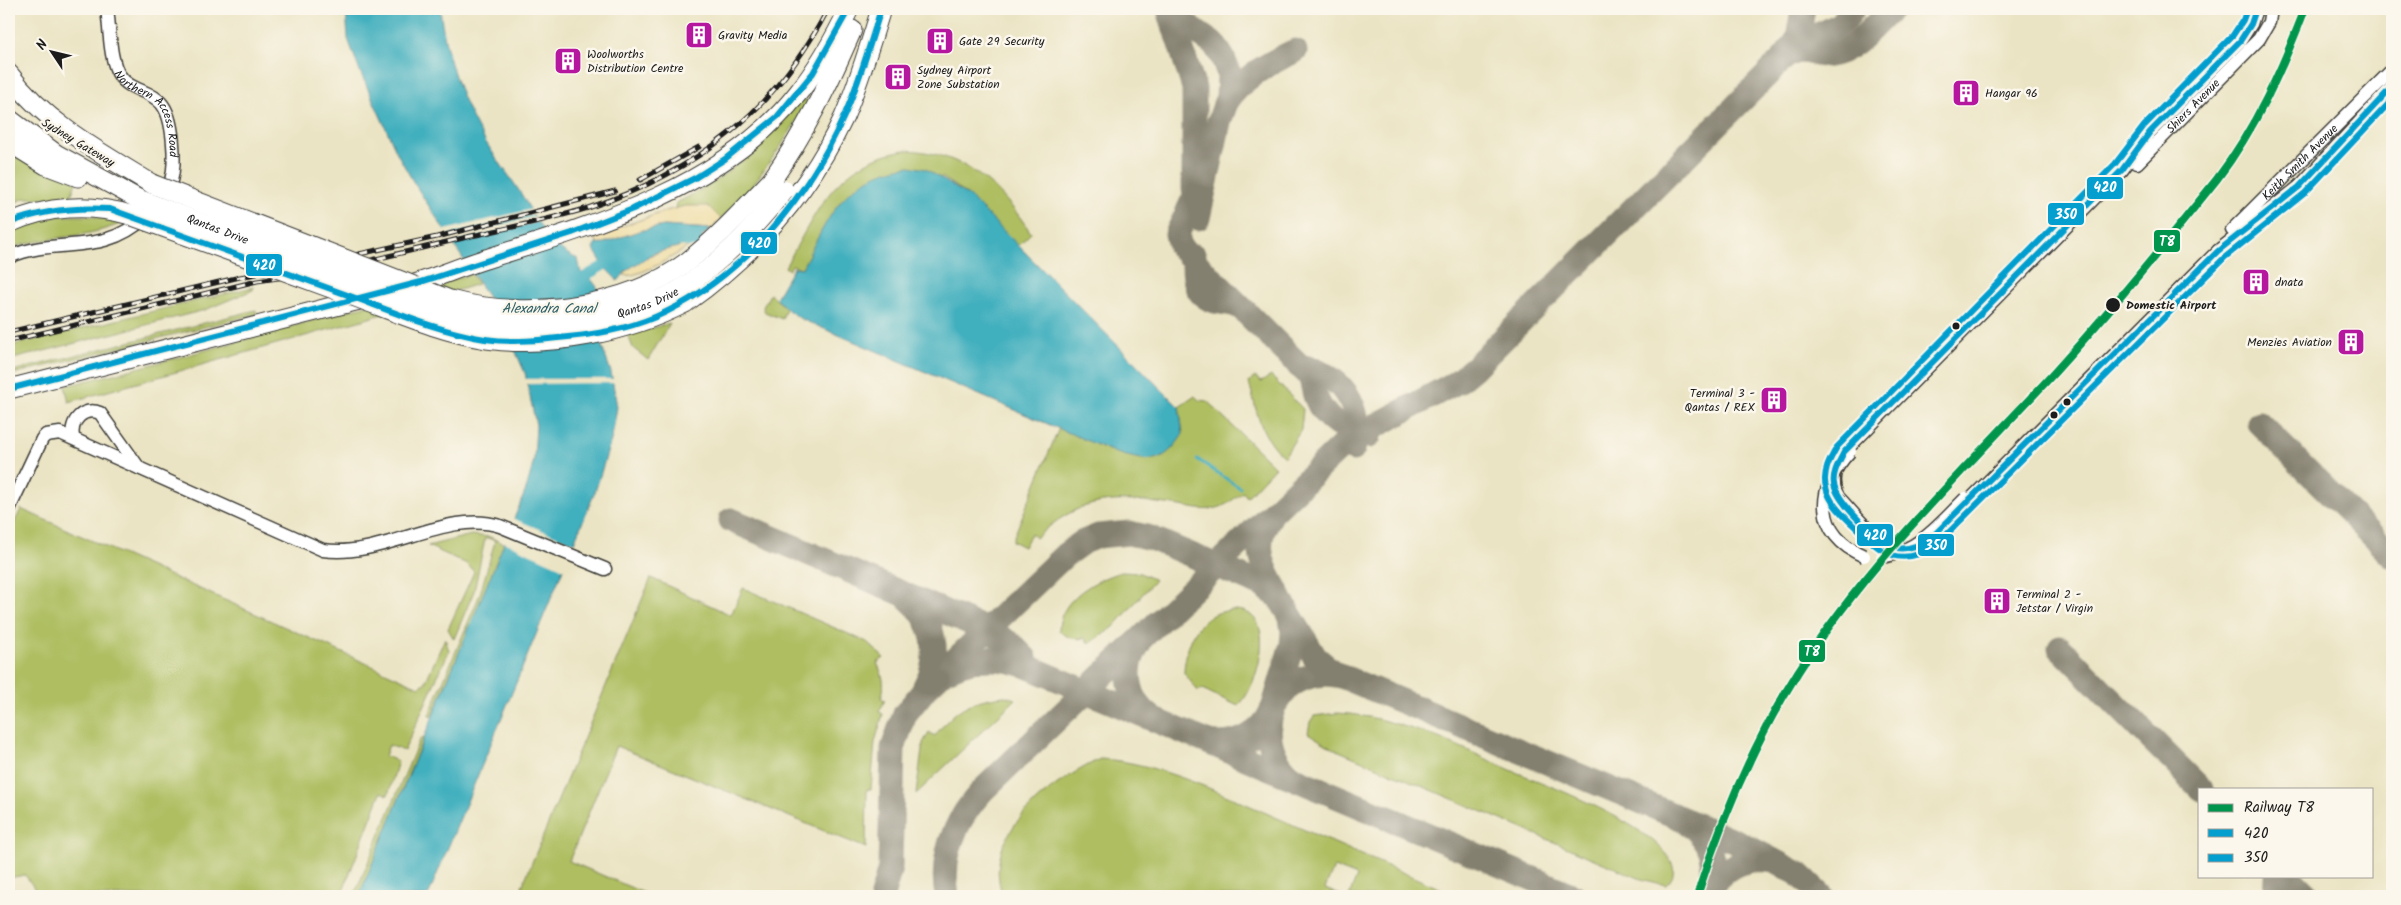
<svg xmlns="http://www.w3.org/2000/svg" width="2401" height="905" viewBox="0 0 2401 905" font-family="Kalam,sans-serif">
<rect width="100%" height="100%" fill="#fbf7ec"/>
<filter id="ink" filterUnits="userSpaceOnUse"><feTurbulence type="fractalNoise" baseFrequency=".02" numOctaves="2"/><feDisplacementMap in="SourceGraphic" scale="10" xChannelSelector="R" yChannelSelector="G"/><feConvolveMatrix kernelMatrix="1 2 1 2 8 2 1 2 1" color-interpolation-filters="sRGB"/></filter>
<filter id="wash" filterUnits="userSpaceOnUse"><feTurbulence type="fractalNoise" baseFrequency=".0096" numOctaves="4" result="noise"/><feDisplacementMap in="SourceGraphic" scale="20" xChannelSelector="R" yChannelSelector="G"/><feGaussianBlur stdDeviation="1.12" result="paint"/><feColorMatrix in="noise" values="0 0 0 0 0 0 0 0 0 0 0 0 0 0 0 0 0 1.4 0 .05"/><feComposite in="paint" operator="in"/></filter>
<g filter="url(#wash)">
<rect width="100%" height="100%" fill="#ebe4c4"/>
<g fill="#aebe61" stroke="#656d3e">
<path d="M801 99 809 101 781 146 753 185 721 219 708 207 685 206 675 209 676 203C729 177 764 145 801 99Z"/>
<path d="M905 150C964 152 1000 186 1031 233L1018 246 970 197 942 177 825 225 802 268 792 265 789 270 785 267C817 212 835 161 905 150Z"/>
<polygon points="9,154 77,180 70,199 25,198 9,205"/>
<path d="M58 216H89L124 222C85 240 47 235 9 249V232L28 223Z"/>
<path d="M471 274 478 284 366 319 69 402 65 386C202 353 337 315 471 274Z"/>
<polygon points="253,287 253,290 205,310 9,360 9,346"/>
<polygon points="770,294 786,308 782,319 765,312 763,307"/>
<polygon points="256,310 257,314 9,375 9,372"/>
<polygon points="670,323 648,360 633,348 628,335"/>
<path d="M1271 376 1303 409 1301 430 1284 457C1259 436 1257 411 1249 382L1255 377 1261 382Z"/>
<path d="M1195 396 1199 400 1207 401 1275 467 1247 497 1243 492C1235 498 1226 506 1217 508 1204 512 1188 507 1175 505 1116 498 1083 494 1036 538L1031 534 1024 547 1012 541 1059 428 1116 453 1133 457 1183 433 1179 407Z"/>
<polygon points="21,509 419,687 425,683 445,638 449,651 404,751 389,745 385,756 398,761 388,795 381,792 341,896 40,896 25,875 9,878 9,534"/>
<polygon points="471,535 490,537 505,544 432,716 429,715 480,594 495,541 488,538 485,539 474,591 454,639 448,629 474,572 467,564 428,546"/>
<path d="M1121 572 1140 573 1155 580 1114 627 1089 644 1085 638C1075 640 1068 638 1059 631 1058 600 1096 579 1121 572Z"/>
<path d="M651 578 731 615 743 588 867 642 884 658 877 663C883 675 886 686 881 698L885 700 879 712 883 714 875 742 871 789H867L866 848 616 746 569 861 651 896H518Z"/>
<path d="M1230 610C1237 610 1246 610 1252 616 1273 632 1255 691 1238 706L1202 689 1198 691 1184 673C1184 657 1191 632 1204 621 1211 614 1221 612 1230 610Z"/>
<path d="M1005 696 1016 699 916 794 923 743 929 732 935 736C954 709 972 699 1005 696Z"/>
<path d="M1337 713C1365 714 1395 723 1422 732 1453 742 1483 758 1513 771 1538 781 1711 845 1666 885L1641 879 1332 748 1308 733 1310 722 1314 716Z"/>
<polygon points="420,738 423,739 359,896 354,896"/>
<path d="M1100 759C1154 761 1223 794 1273 816 1334 843 1396 870 1458 896H1349L1357 876 1334 867 1325 889 1343 896H1003C979 834 1052 782 1100 759Z"/>
</g>
<g fill="#eeda9e" stroke="#857b5d">
<polygon points="685,206 708,206 721,219 711,229 664,226 639,231 598,245 594,236 666,211"/>
<path d="M689 240 695 242C683 251 638 279 624 275 630 259 675 248 689 240Z"/>
</g>
<g fill="#41afbe" stroke="#2e666d">
<path d="M346 9H440C446 58 461 102 487 144 497 160 509 175 520 192 536 218 548 247 578 259L581 273 588 275 597 287 600 305 597 333 611 372 617 407 612 437 595 492 428 896H359L527 487 534 460 536 425 525 373 500 316 414 183 398 155 359 69 348 39Z"/>
<path d="M910 166 926 169 970 197 1179 407 1183 434C1163 466 1149 462 1116 453L801 319 788 310 776 298 794 267 802 268C830 215 844 175 910 166Z"/>
<polygon points="664,226 711,229 695,242 689,240 678,247 654,253 627,270 618,281 605,268 593,248 597,243 598,245 639,231"/>
</g>
<g fill="#ebe4c4">
<polygon points="532,209 535,214 444,236 441,231"/>
<polygon points="536,216 540,221 449,244 446,238"/>
<polygon points="524,379 615,379 616,383 525,384"/>
<polygon points="512,518 576,544 566,570 502,541"/>
</g>
<g fill="none" stroke-linecap="round" stroke-linejoin="round">
<polyline stroke="#41afbe" stroke-width="3" points="1197,459 1240,488"/>
<g stroke="#41afbe" stroke-width="10">
<polyline points="673,241 709,243"/>
<polyline points="577,281 615,259"/>
</g>
<g stroke="#848070" stroke-width="25">
<polyline points="1171,9 1183,23 1215,45 1223,58 1229,74 1228,97 1219,122 1198,218"/>
<polyline points="1169,10 1194,88 1194,189"/>
<path d="M1792 49C1812 32 1839 34 1853 9"/>
<path d="M1785 57C1805 44 1811 57 1829 55 1854 52 1874 25 1891 9"/>
<path d="M1225 104C1241 78 1269 63 1295 51"/>
<path d="M1194 198 1177 234 1180 247 1309 375C1313 382 1313 391 1316 398 1325 421 1346 433 1369 436"/>
<path d="M1194 256C1194 278 1193 297 1219 302 1226 303 1232 303 1238 306"/>
<path d="M1299 366C1340 372 1367 408 1353 449"/>
<polyline points="2259,423 2392,555"/>
<path d="M1270 517C1251 545 1264 570 1279 595"/>
<polyline points="731,520 992,632 1011,644 1025,658"/>
<path d="M909 599C935 620 942 656 925 686"/>
<path d="M1291 618 1293 632 1292 644 1270 719C1267 742 1274 762 1292 777"/>
<path d="M1139 643C1122 668 1127 700 1152 718"/>
<polyline points="2060,648 2201,789"/>
<path d="M949 669C973 657 999 656 1024 665L1574 896"/>
<path d="M1276 703C1289 679 1316 670 1342 676"/>
<path d="M1211 743C1236 747 1262 734 1272 710"/>
<path d="M1688 823C1711 839 1718 864 1709 891"/>
<polyline points="2289,876 2309,896"/>
<polyline points="882,896 890,868 893,748 905,714 926,688 1065,555 1083,542 1098,536 1129,533 1151,538 1262,585 1279,597 1315,657 1334,673 1740,843 1799,874 1822,896"/>
<path d="M947 896C940 855 955 820 983 790L1346 442 1457 382 1474 368 1785 57 1798 39 1803 9"/>
<path d="M1707 896C1718 868 1744 856 1773 861"/>
<polyline points="2276,896 2277,876"/>
</g>
</g>
</g>
<g filter="url(#ink)">
<g fill="none" stroke-linecap="round" stroke-linejoin="round">
<defs>
<g id="minor">
<path id="s1" d="M107 9C110 27 109 61 120 76 130 91 150 90 161 103 174 117 176 163 171 181 170 186 166 190 164 194"/>
<path id="s2" d="M2137 163 2259 39 2269 22 2271 9"/>
<path id="s3" d="M2232 230 2392 70"/>
<path d="M9 257C59 235 100 259 147 216"/>
<path d="M73 438C70 421 83 406 100 413L139 468"/>
<path d="M9 509 42 439 46 435 60 433 323 550C382 559 446 509 500 526L605 569"/>
<polyline points="1961,509 2218,251 2299,187 2392,87"/>
<path d="M1910 548C1880 552 1857 516 1838 497 1829 481 1836 466 1844 452L2122 170 2150 132 2240 41 2251 24 2256 9"/>
</g>
<g id="highway">
<path d="M9 74C45 123 101 153 152 184"/>
<polyline points="9,119 56,154 138,199"/>
<polyline points="9,142 46,165 78,177"/>
<path d="M771 181C805 133 829 83 852 30"/>
<path d="M9 223C47 206 90 203 130 215"/>
<path d="M402 288C433 279 462 266 492 257 599 224 726 185 798 93 819 67 835 38 849 9"/>
<path d="M685 303C753 255 808 193 844 117 859 82 870 45 881 9"/>
<polyline points="9,389 371,297"/>
</g>
</defs>
<use href="#minor" stroke="#3b3a35" stroke-width="15"/>
<use href="#highway" stroke="#3b3a35" stroke-width="21"/>
<use href="#minor" stroke="#fff" stroke-width="12"/>
<use href="#highway" stroke="#fff" stroke-width="19"/>
<defs>
<g id="rail">
<polyline points="640,180 699,147"/>
<polyline points="9,332 240,277 327,261 437,237 615,191"/>
<path d="M9 341 257 281C327 272 398 254 467 237 507 228 549 220 588 208 697 172 775 111 828 9"/>
</g>
</defs>
<use href="#rail" stroke="#1c1c1c" stroke-width="5"/>
<use href="#rail" stroke="#fbf7ec" stroke-width="3" stroke-dasharray="9" stroke-linecap="butt"/>
<defs>
<g id="minor-bridge">
<path d="M1850 451C1816 487 1813 534 1864 556"/>
<path d="M1882 557C1919 551 1941 523 1966 498"/>
</g>
<g id="highway-bridge">
<path d="M152 184 450 300C522 320 625 309 687 262 718 238 744 209 771 181"/>
<path id="s4" d="M138 199 444 315C460 319 476 323 492 325 544 331 632 318 677 291 719 266 754 228 784 190"/>
<path d="M130 215C203 241 277 268 350 295 394 311 440 332 487 339 550 348 628 332 685 303"/>
</g>
</defs>
<use href="#minor-bridge" stroke="#3b3a35" stroke-width="15" stroke-linecap="butt"/>
<use href="#highway-bridge" stroke="#3b3a35" stroke-width="21" stroke-linecap="butt"/>
<use href="#minor-bridge" stroke="#fff" stroke-width="12"/>
<use href="#highway-bridge" stroke="#fff" stroke-width="19"/>
<defs>
<g id="bus-1">
<path d="M2256 9 2251 24 2240 41 2150 132 2122 170 1844 452C1839 462 1832 473 1834 484 1837 502 1880 545 1897 548 1909 550 1920 545 1930 539L2218 251 2299 187 2392 87"/>
<path d="M9 223C42 210 75 207 110 209 187 237 265 265 342 293 389 310 436 331 485 339 512 343 541 340 568 337 601 334 636 327 666 312 746 273 809 195 845 114 860 80 870 44 881 9"/>
<polyline points="9,389 421,282 572,233 633,209 695,178 725,159 777,117 813,73 849,9"/>
</g>
<path id="bus-2" d="M2247 9 2243 20 2233 35 2144 126 2115 164 1837 447C1830 459 1822 473 1826 487 1829 502 1842 514 1852 524 1880 551 1897 570 1935 546L2224 258 2305 193 2392 100"/>
</defs>
<use href="#bus-1" stroke="#fbf7ec" stroke-width="10"/>
<use href="#bus-2" stroke="#fbf7ec" stroke-width="10"/>
<use href="#bus-1" stroke="#049ecf" stroke-width="6"/>
<use href="#bus-2" stroke="#049ecf" stroke-width="6"/>
<defs>
<path id="rail-1" d="M1697 896C1722 817 1754 742 1798 672 1866 565 1958 476 2043 385 2104 319 2161 249 2217 179 2256 128 2282 69 2305 9"/>
</defs>
<use href="#rail-1" stroke="#fbf7ec" stroke-width="11"/>
<use href="#rail-1" stroke="#00954c" stroke-width="8"/>
</g>
</g>
<defs>
<symbol id="building-square" viewBox="-11 -11 22 22"><rect x="-9" y="-9" width="18" height="18" rx="4" fill="#b5179e" stroke="#fbf7ec"/><path d="M-4-6H4V6H1V3H-1V6H-4ZM-2.5-4.3h1.7v1.8h-1.7ZM.8-4.3h1.7v1.8H.8ZM-2.5-1h1.7V.8h-1.7ZM.8-1h1.7V.8H.8Z" fill="#fff"/></symbol>
</defs>
<g fill-rule="evenodd">
<use href="#building-square" x="683" y="19" width="32" height="32"/>
<use href="#building-square" x="924" y="25" width="32" height="32"/>
<use href="#building-square" x="552" y="45" width="32" height="32"/>
<use href="#building-square" x="882" y="61" width="32" height="32"/>
<use href="#building-square" x="1950" y="77" width="32" height="32"/>
<use href="#building-square" x="2240" y="266" width="32" height="32"/>
<use href="#building-square" x="2335" y="326" width="32" height="32"/>
<use href="#building-square" x="1758" y="384" width="32" height="32"/>
<use href="#building-square" x="1981" y="585" width="32" height="32"/>
</g>
<g fill="#1c1c1c" stroke="#fbf7ec" stroke-width="2">
<circle cx="2113" cy="305" r="8"/>
<circle cx="1956" cy="326" r="4.5"/>
<circle cx="2067" cy="402" r="4.5"/>
<circle cx="2054" cy="415" r="4.5"/>
</g>
<g text-anchor="middle" dominant-baseline="central" stroke-width="5" stroke-linejoin="round" paint-order="stroke">
<g font-size="12" fill="#1c1c1c" stroke="#fbf7ec" text-anchor="start">
<text x="718" y="35">Gravity Media</text>
<text x="959" y="41">Gate 29 Security</text>
<text x="587" y="54">Woolworths<tspan x="587" dy="14">Distribution Centre</tspan></text>
<text x="917" y="70">Sydney Airport<tspan x="917" dy="14">Zone Substation</tspan></text>
<text x="1985" y="93">Hangar 96</text>
<text x="2275" y="282">dnata</text>
<text x="2332" y="342" text-anchor="end">Menzies Aviation</text>
<text x="1755" y="393" text-anchor="end">Terminal 3 -<tspan x="1755" dy="14">Qantas / REX</tspan></text>
<text x="2016" y="594">Terminal 2 -<tspan x="2016" dy="14">Jetstar / Virgin</tspan></text>
</g>
<g font-size="12" fill="#1c1c1c" stroke="#fbf7ec">
<text stroke="none"><textPath href="#s2" startOffset="80">Shiers Avenue</textPath></text>
<text stroke="none"><textPath href="#s1" startOffset="119">Northern Access Road</textPath></text>
<text transform="translate(78 143) rotate(31)">Sydney Gateway</text>
<text stroke="none"><textPath href="#s3" startOffset="96">Keith Smith Avenue</textPath></text>
<text stroke="none"><textPath href="#s4" startOffset="85">Qantas Drive</textPath></text>
<text stroke="none"><textPath href="#s4" startOffset="535">Qantas Drive</textPath></text>
</g>
<g font-size="12" font-weight="bold" fill="#1c1c1c" stroke="#fbf7ec" text-anchor="start">
<text x="2126" y="305">Domestic Airport</text>
</g>
<g font-size="14" font-style="italic" fill="#2d5e65" stroke="#fbf7ec">
<text x="549" y="309">Alexandra Canal</text>
</g>
</g>
<g stroke="#fbf7ec" stroke-width="2">
<rect x="2086" y="176" width="38" height="24" rx="5" fill="#049ecf"/>
<rect x="2047" y="202" width="38" height="24" rx="5" fill="#049ecf"/>
<rect x="2153" y="229" width="28" height="24" rx="5" fill="#00954c"/>
<rect x="740" y="231" width="38" height="24" rx="5" fill="#049ecf"/>
<rect x="245" y="253" width="38" height="24" rx="5" fill="#049ecf"/>
<rect x="1856" y="523" width="38" height="24" rx="5" fill="#049ecf"/>
<rect x="1917" y="533" width="38" height="24" rx="5" fill="#049ecf"/>
<rect x="1798" y="639" width="28" height="24" rx="5" fill="#00954c"/>
</g>
<g font-size="14" text-anchor="middle" font-weight="bold" fill="#fff">
<text x="2105" y="192">420</text>
<text x="2066" y="219">350</text>
<text x="2167" y="246">T8</text>
<text x="759" y="248">420</text>
<text x="264" y="270">420</text>
<text x="1875" y="540">420</text>
<text x="1936" y="550">350</text>
<text x="1812" y="656">T8</text>
</g>
<rect width="2401" height="905" fill="none" stroke="#fbf7ec" stroke-width="30"/>
<rect x="2198" y="788" width="175" height="90" fill="#fbf7ec" stroke="#a29f99"/>
<rect x="2208" y="804" width="25" height="8" fill="#00954c" stroke="#a29f99"/>
<text x="2244" y="812" font-size="15" fill="#1c1c1c">Railway T8</text>
<rect x="2208" y="829" width="25" height="8" fill="#049ecf" stroke="#a29f99"/>
<text x="2244" y="838" font-size="15" fill="#1c1c1c">420</text>
<rect x="2208" y="854" width="25" height="8" fill="#049ecf" stroke="#a29f99"/>
<text x="2244" y="862" font-size="15" fill="#1c1c1c">350</text>
<g transform="translate(52 52) rotate(305)" stroke="#fbf7ec" stroke-width="4" paint-order="stroke">
<path d="M0-4L9 19L0 12L-9 19Z" fill="#1c1c1c"/>
<text y="-8" font-size="14" font-weight="bold" text-anchor="middle" fill="#1c1c1c">N</text>
</g>
</svg>
